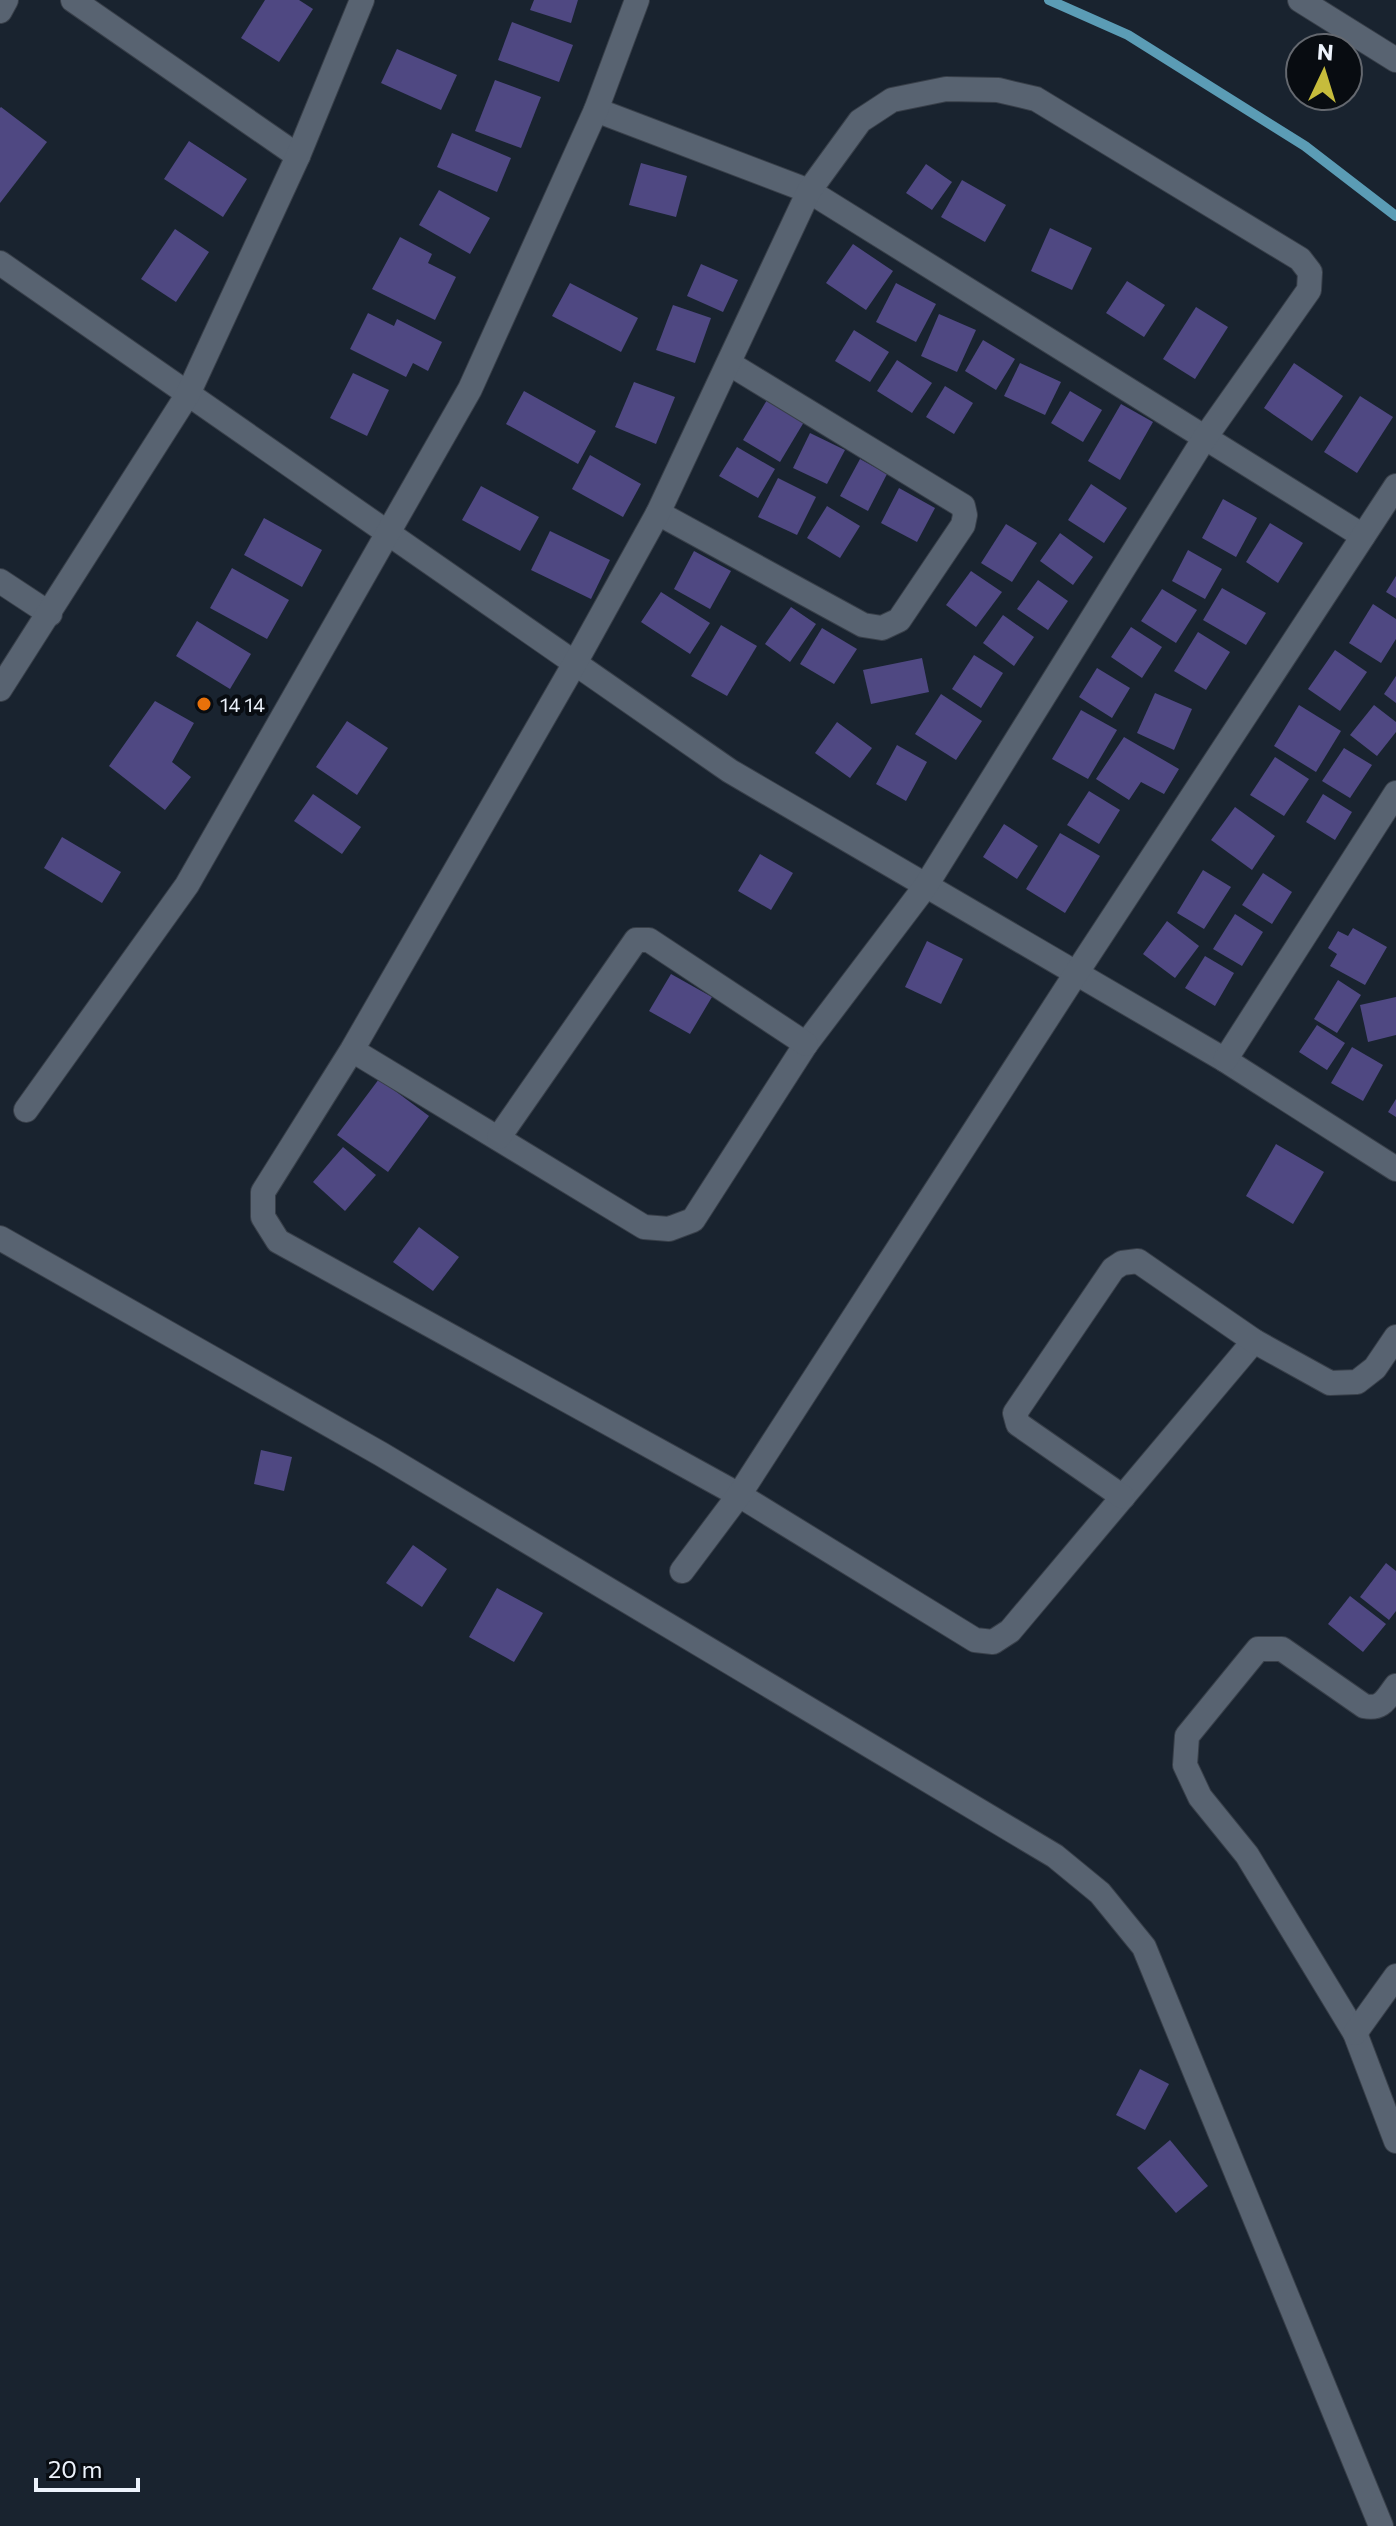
<svg xmlns="http://www.w3.org/2000/svg" width="1396" height="2526" viewBox="0 0 1396 2526" font-family="Commissioner,sans-serif">
<rect width="100%" height="100%" fill="#19232f"/>
<g fill="none" stroke-linecap="round" stroke-linejoin="round">
<polyline stroke="#5b9cb5" stroke-width="10" points="1049,0 1128,35 1305,146 1396,216"/>
</g>
<g fill="#4f4882">
<polygon points="265,0 299,0 313,9 279,62 241,38"/>
<polygon points="534,0 578,0 571,23 530,10"/>
<polygon points="512,22 573,45 559,82 498,60"/>
<polygon points="397,49 457,75 441,110 381,83"/>
<polygon points="495,80 541,97 521,148 475,131"/>
<polygon points="1,107 47,142 0,203 0,108"/>
<polygon points="452,133 511,158 497,192 437,167"/>
<polygon points="189,141 247,179 223,217 164,179"/>
<polygon points="641,163 687,176 676,217 629,205"/>
<polygon points="926,164 952,182 932,210 906,193"/>
<polygon points="962,180 1006,205 985,242 941,217"/>
<polygon points="439,190 490,218 470,254 419,225"/>
<polygon points="1050,228 1092,248 1072,290 1031,271"/>
<polygon points="175,229 209,252 176,302 141,279"/>
<polygon points="400,237 432,254 428,263 456,277 435,320 372,289"/>
<polygon points="853,244 893,271 866,310 826,283"/>
<polygon points="701,264 738,280 723,312 687,296"/>
<polygon points="1127,281 1165,305 1144,337 1106,313"/>
<polygon points="570,283 638,318 621,352 552,316"/>
<polygon points="896,283 936,304 916,342 876,322"/>
<polygon points="673,305 711,318 695,363 656,350"/>
<polygon points="1196,307 1228,327 1195,379 1163,359"/>
<polygon points="368,313 394,326 397,319 442,342 428,371 413,363 406,377 350,349"/>
<polygon points="939,314 976,330 957,372 921,356"/>
<polygon points="854,330 889,352 870,382 835,361"/>
<polygon points="983,340 1015,359 996,390 965,371"/>
<polygon points="897,360 932,383 912,413 877,391"/>
<polygon points="1020,363 1061,382 1045,415 1004,396"/>
<polygon points="1294,363 1343,396 1312,441 1264,408"/>
<polygon points="353,373 389,390 367,436 330,418"/>
<polygon points="634,382 675,397 656,444 615,427"/>
<polygon points="945,386 973,403 954,434 926,417"/>
<polygon points="524,391 596,431 578,464 506,424"/>
<polygon points="1070,391 1102,410 1083,442 1051,423"/>
<polygon points="1360,396 1393,417 1357,473 1324,452"/>
<polygon points="767,400 804,422 780,462 743,440"/>
<polygon points="1121,404 1153,422 1120,480 1088,461"/>
<polygon points="810,433 845,450 827,484 793,468"/>
<polygon points="737,447 775,469 758,498 719,476"/>
<polygon points="590,455 641,484 623,517 572,489"/>
<polygon points="860,459 887,474 868,511 840,496"/>
<polygon points="778,478 816,497 797,535 758,517"/>
<polygon points="1091,484 1127,508 1104,543 1068,520"/>
<polygon points="481,486 539,517 520,551 462,520"/>
<polygon points="899,488 935,508 917,542 881,523"/>
<polygon points="1223,499 1257,518 1236,557 1202,538"/>
<polygon points="827,506 860,526 840,558 807,538"/>
<polygon points="264,518 322,550 302,587 244,555"/>
<polygon points="1270,523 1303,543 1278,583 1246,562"/>
<polygon points="1006,524 1037,543 1012,582 981,563"/>
<polygon points="550,531 610,560 591,599 531,570"/>
<polygon points="1060,533 1093,557 1073,585 1040,561"/>
<polygon points="1188,550 1222,569 1205,599 1172,581"/>
<polygon points="694,551 731,571 710,609 674,589"/>
<polygon points="232,568 289,600 267,639 210,608"/>
<polygon points="971,571 1002,592 976,627 946,605"/>
<polygon points="1396,576 1396,598 1386,592"/>
<polygon points="1038,580 1068,601 1048,630 1017,609"/>
<polygon points="1222,588 1266,613 1246,645 1203,620"/>
<polygon points="1162,589 1197,610 1176,643 1141,621"/>
<polygon points="661,592 710,623 690,654 641,622"/>
<polygon points="1373,604 1396,619 1396,639 1381,663 1349,643"/>
<polygon points="791,607 816,624 790,662 765,644"/>
<polygon points="1003,615 1034,637 1014,666 983,643"/>
<polygon points="197,621 251,654 230,689 176,656"/>
<polygon points="721,625 757,646 727,696 691,676"/>
<polygon points="1131,627 1162,647 1142,678 1111,657"/>
<polygon points="822,628 857,649 834,684 800,664"/>
<polygon points="1198,632 1230,652 1206,690 1174,671"/>
<polygon points="1335,650 1367,672 1340,711 1308,689"/>
<polygon points="974,655 1003,673 981,708 952,689"/>
<polygon points="922,658 929,692 871,704 863,670"/>
<polygon points="1097,668 1130,688 1112,718 1079,697"/>
<polygon points="1396,676 1396,703 1384,694"/>
<polygon points="1155,693 1192,709 1174,750 1137,733"/>
<polygon points="941,694 982,721 956,760 915,734"/>
<polygon points="155,701 194,723 172,762 191,777 165,810 109,766"/>
<polygon points="1299,705 1341,731 1316,772 1274,746"/>
<polygon points="1374,705 1396,722 1396,732 1377,756 1350,735"/>
<polygon points="1081,710 1117,730 1088,779 1052,759"/>
<polygon points="347,721 388,748 357,795 316,767"/>
<polygon points="837,722 872,748 850,778 815,753"/>
<polygon points="1124,737 1179,769 1164,794 1141,782 1129,800 1096,779"/>
<polygon points="897,745 927,762 906,801 876,784"/>
<polygon points="1344,748 1372,765 1350,798 1322,781"/>
<polygon points="1275,757 1309,779 1284,816 1250,795"/>
<polygon points="1089,791 1120,810 1099,844 1067,825"/>
<polygon points="313,794 361,827 342,854 294,821"/>
<polygon points="1323,794 1352,812 1335,840 1306,822"/>
<polygon points="1235,807 1275,836 1252,870 1211,840"/>
<polygon points="1004,824 1038,846 1017,879 983,857"/>
<polygon points="1060,833 1100,856 1065,913 1026,889"/>
<polygon points="62,837 121,872 102,903 44,868"/>
<polygon points="760,854 793,873 771,910 738,891"/>
<polygon points="1203,870 1231,887 1204,929 1177,913"/>
<polygon points="1263,873 1292,892 1272,924 1242,905"/>
<polygon points="1235,914 1263,932 1242,966 1213,949"/>
<polygon points="1167,921 1199,946 1175,978 1143,954"/>
<polygon points="1353,928 1387,947 1365,985 1330,966 1337,954 1328,948 1338,931 1348,936"/>
<polygon points="927,941 963,959 941,1004 905,987"/>
<polygon points="1205,956 1234,973 1215,1006 1185,988"/>
<polygon points="671,974 712,997 690,1034 649,1011"/>
<polygon points="1338,980 1361,995 1337,1033 1314,1019"/>
<polygon points="1396,997 1396,1035 1368,1042 1360,1005"/>
<polygon points="1317,1025 1345,1043 1327,1070 1299,1052"/>
<polygon points="1352,1047 1383,1065 1363,1101 1331,1083"/>
<polygon points="379,1079 429,1116 388,1172 337,1135"/>
<polygon points="1396,1099 1396,1117 1388,1112"/>
<polygon points="1276,1144 1324,1172 1293,1224 1246,1196"/>
<polygon points="343,1147 376,1175 345,1211 313,1182"/>
<polygon points="419,1227 459,1257 433,1291 393,1262"/>
<polygon points="261,1450 292,1457 284,1491 254,1484"/>
<polygon points="413,1545 447,1569 422,1607 386,1583"/>
<polygon points="1386,1563 1396,1571 1396,1611 1389,1620 1360,1597"/>
<polygon points="497,1588 543,1613 514,1662 469,1637"/>
<polygon points="1350,1596 1386,1624 1363,1652 1328,1624"/>
<polygon points="1140,2069 1169,2084 1145,2130 1116,2115"/>
<polygon points="1170,2140 1208,2186 1176,2213 1137,2168"/>
</g>
<g fill="none" stroke-linecap="round" stroke-linejoin="round">
<defs>
<g id="minor">
<polyline points="73,0 298,156"/>
<polyline points="1300,0 1396,60"/>
<polyline points="0,11 6,0"/>
<polyline points="596,110 809,191 1363,536"/>
<polyline points="0,263 730,771 1225,1060 1396,1169"/>
<polyline points="658,513 863,625 882,628 899,620 963,525 965,515 963,506 730,364"/>
<polyline points="0,581 50,614"/>
<polyline points="0,689 188,394 298,156 362,0"/>
<polyline points="352,1050 644,1227 669,1229 693,1220 806,1044 925,887 1204,439 1309,290 1310,272 1300,259 1036,99 998,90 946,89 892,100 860,121 809,191 658,513 575,663 352,1050 263,1192 263,1217 278,1241 739,1495 975,1640 993,1642 1010,1631 1254,1341"/>
<polyline points="1225,1060 1396,793"/>
<polyline points="26,1110 187,885 470,389 596,110 637,0"/>
<polyline points="499,1137 636,940 649,940 806,1044"/>
<polyline points="0,1238 381,1454 1055,1856 1100,1893 1144,1947 1381,2526"/>
<polyline points="1123,1497 1018,1424 1015,1413 1113,1269 1122,1263 1138,1261 1254,1341 1330,1383 1357,1382 1375,1368 1396,1337"/>
<polyline points="682,1571 739,1495 1077,972 1396,486"/>
<path d="M1396 1686C1386 1699 1382 1710 1364 1706L1282 1649H1258L1187 1736 1185 1765 1200 1797 1247 1855 1355 2033 1396 2141"/>
<polyline points="1355,2033 1396,1976"/>
</g>
</defs>
<use href="#minor" stroke="#383f49" stroke-width="26"/>
<use href="#minor" stroke="#586371" stroke-width="24"/>
</g>
<circle fill="#e8710a" stroke="#080c11" stroke-width="3" cx="204" cy="704" r="8"/>
<g text-anchor="middle" dominant-baseline="central" stroke-width="8" stroke-linejoin="round" paint-order="stroke">
<g font-size="20" fill="#edf3fc" stroke="#080c11" text-anchor="start">
<text x="220" y="704">14 14</text>
</g>
</g>
<g transform="translate(1324 72) rotate(4)"><circle r="38" fill="#080c11" stroke="#64686f" stroke-width="2"/>
<path d="M0-6L14 30L0 20L-14 30Z" fill="#c6bc3c"/>
<text y="-12" font-size="22" font-weight="bold" text-anchor="middle" fill="#edf3fc">N</text>
</g>
<path d="M36 2478v12h102v-12" fill="none" stroke="#edf3fc" stroke-width="4"/>
<text x="48" y="2478" font-size="24" fill="#edf3fc" stroke="#080c11" stroke-width="6" paint-order="stroke">20 m</text>
</svg>
